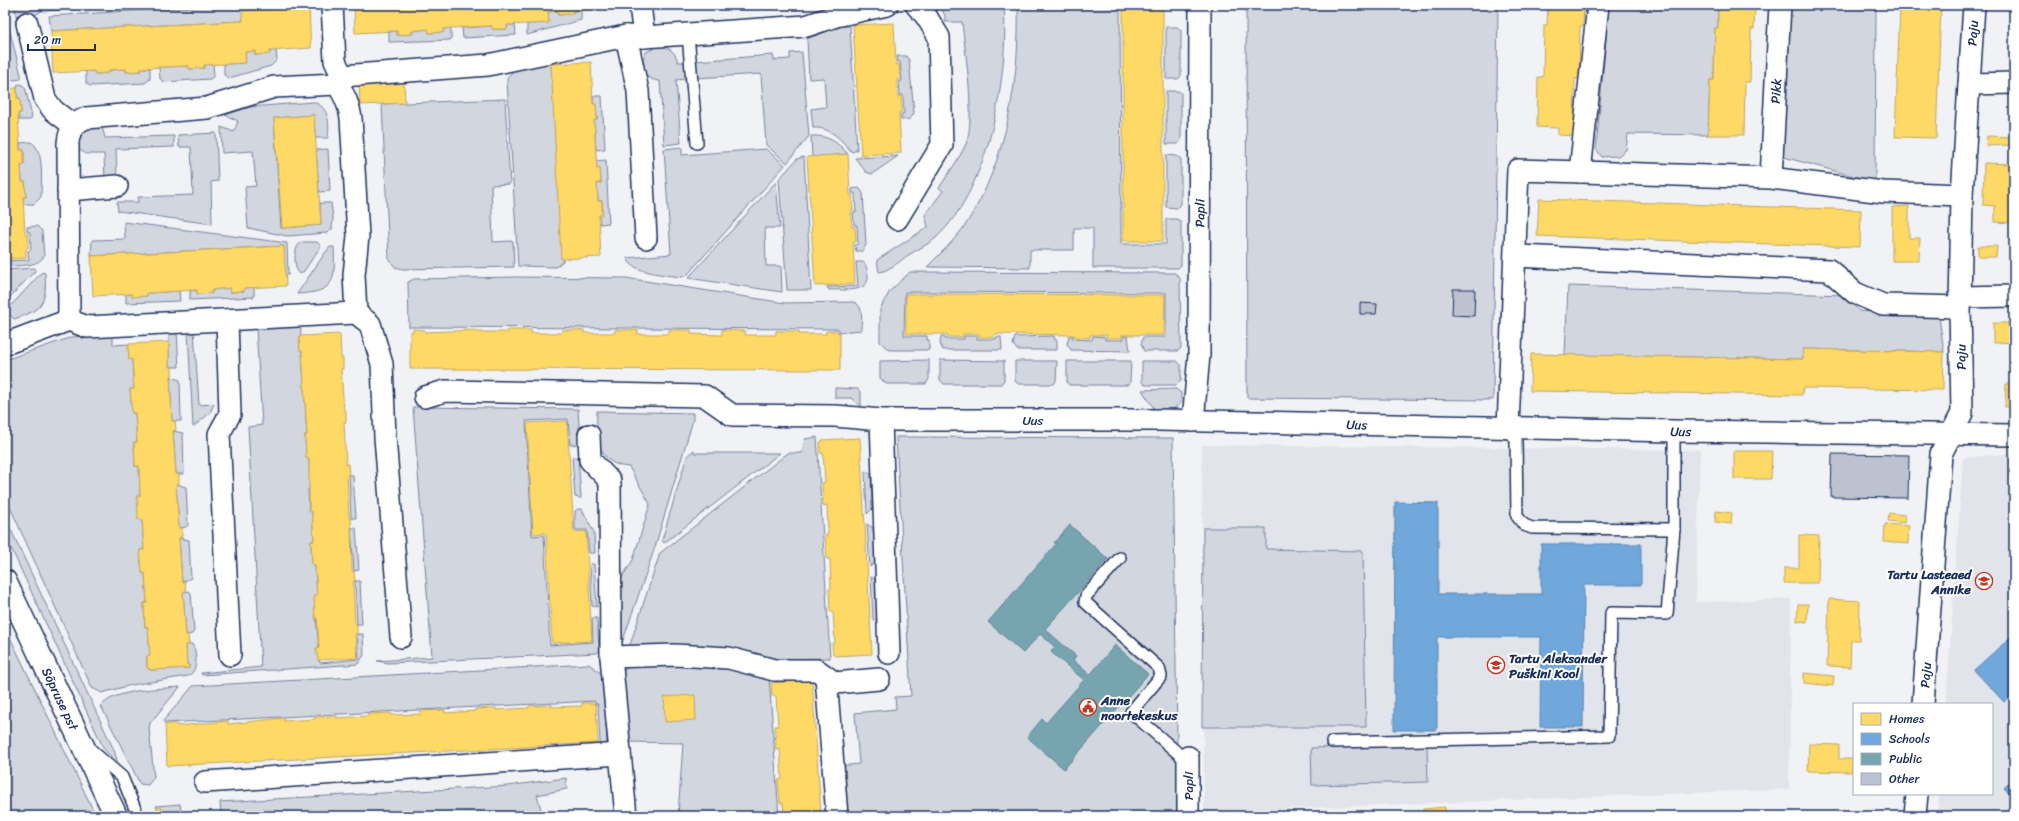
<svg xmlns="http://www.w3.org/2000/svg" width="2019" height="821" viewBox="0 0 2019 821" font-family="Sriracha,sans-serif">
<rect width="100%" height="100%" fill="#f1f2f5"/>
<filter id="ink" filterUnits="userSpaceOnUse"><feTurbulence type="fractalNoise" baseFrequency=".025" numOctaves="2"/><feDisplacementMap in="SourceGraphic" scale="8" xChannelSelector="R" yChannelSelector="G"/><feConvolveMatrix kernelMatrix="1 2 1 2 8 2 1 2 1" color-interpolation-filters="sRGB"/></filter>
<g filter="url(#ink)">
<g fill="#e1e4ea">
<polygon points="1202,445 1700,450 1696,602 1791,599 1789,789 1204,812"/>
<polygon points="2014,453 2014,816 1938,815 1939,794 1992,794 1992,704 1946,704 1963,458"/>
</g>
<g fill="#d2d6df" stroke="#76829e">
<polygon points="14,5 184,5 41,11 34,16 18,21"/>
<polygon points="226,5 315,5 315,7 243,11 243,21 51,31 49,16"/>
<path d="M940 5H1004C1009 75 990 188 936 238 929 244 918 249 910 254 901 260 889 271 879 272L877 260 928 227 925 215 943 191 939 188C948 174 959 159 966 144 976 118 965 52 962 22H945V16Z"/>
<path d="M1018 5H1120L1121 244H1166V219H1177L1181 222V265L1178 268H1093V228H1074V250H1030V268L927 267C940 254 955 240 966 224 1007 162 1020 78 1018 5Z"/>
<polygon points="1246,5 1498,5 1493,400 1247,398"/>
<polygon points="1609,5 1718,5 1718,28 1715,28 1714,80 1710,80 1708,135 1628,134 1626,150 1618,156 1602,157 1596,149"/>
<polygon points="1780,5 1876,5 1875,182 1773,154"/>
<polygon points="581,10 581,20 527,35 527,24 548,23 548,12 558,11 558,15 573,14 573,11"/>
<polygon points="6,25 9,28 21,75 21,79 5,81"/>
<polygon points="507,25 515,25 516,35 463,38 462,28 492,26 493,29 507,29"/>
<path d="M841 26H850L857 150 852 152C841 140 831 127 813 128L811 109 826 107 824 78 809 79 807 39Z"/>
<polygon points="1166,27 1177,27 1181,30 1181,76 1178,79 1166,79"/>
<polygon points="451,28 451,39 450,40 389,42 389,32 397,31 397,35 412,34 412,31 428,29 429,33 443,32 443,29"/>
<path d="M659 46C669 47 675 51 678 62H685L686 79 676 80 681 143 664 145 660 81C647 80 645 75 641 64L646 52Z"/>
<polygon points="276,50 277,60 271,66 229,78 224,75 224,64 245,63 245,52 255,51 255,55 270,53 269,51"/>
<polygon points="802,52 809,136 787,163 766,145 761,74 696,78 695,61 773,55 774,60 790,59 790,53"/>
<polygon points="897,56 906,56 909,60 914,113 910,119 901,120 901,114 904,114 903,95 900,95 899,82 902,81 900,62 898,62"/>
<path d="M543 63H551L563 261 556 267 518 266 507 80C510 66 531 66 543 63Z"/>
<polygon points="213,64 214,76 210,79 164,82 160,79 159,67 189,66 190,69 204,68 204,65"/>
<polygon points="141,68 150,68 150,79 145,83 90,86 86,83 86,71 94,71 95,74 109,73 109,70 126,69 126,72 141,71"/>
<polygon points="21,84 25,87 32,117 30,120 19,120 18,113 21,113 20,98 17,98 17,85"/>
<polygon points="1166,91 1178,91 1181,93 1181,140 1178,144 1166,144"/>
<polygon points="593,96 602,96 605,149 596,150 594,120 597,119 596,105 593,104"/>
<polygon points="505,99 510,184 491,185 493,242 513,241 514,267 403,269 395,267 389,259 382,104"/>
<path d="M313 102C329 106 330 124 328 138H315L314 115 274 118 281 228 321 225 320 203H331L333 218 332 229 327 233 287 236 248 228 245 187 256 186 253 151 222 153 221 127 234 132 238 121 225 115 250 107Z"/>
<polygon points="99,126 103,130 105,138 174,136 174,147 116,149 117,180 105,181 104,154 86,154 77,148 77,133 82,127"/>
<polygon points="216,133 218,181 211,182 212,224 118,211 117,202 138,202 138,197 193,195 191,147 179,147 178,135"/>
<path d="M811 136C828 135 837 142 848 154L812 157Z"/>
<path d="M31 142C45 150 41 182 41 197L34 204H23V197H26L25 182H22L21 165H24V150H20V143Z"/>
<path d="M682 147V155L766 149 785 165 687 275 681 277C668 275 631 273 627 258L671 254 664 149Z"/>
<polygon points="328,149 330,191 319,192 316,150"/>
<polygon points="1166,155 1177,156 1181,159 1181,204 1177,208 1166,207"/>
<polygon points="898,156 872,174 866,172 855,158"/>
<polygon points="804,157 811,290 787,290 779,179 797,159"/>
<polygon points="606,160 609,223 600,224 599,215 602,214 602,201 598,201 597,183 601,183 600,169 597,169 596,161"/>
<polygon points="776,182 780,228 765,228 766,266 781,266 782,292 688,278"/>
<polygon points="859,188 863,193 866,245 862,251 856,251 855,245 858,244 857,225 854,225 853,212 856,212 855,193 852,193 852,189"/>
<polygon points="124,222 287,243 288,275 285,275 284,246 91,256 92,240 125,239"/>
<path d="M37 226 42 231 44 256C37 268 17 265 5 266V261L29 260 28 251 31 250 30 232H27V227Z"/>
<path d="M302 242H317L321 246 304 271 300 274C293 268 293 246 302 242Z"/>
<path d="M330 247H334C335 281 336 292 297 294L325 253Z"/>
<path d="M856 262H863C867 266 867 270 868 276 869 294 842 289 829 290L827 287 858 286Z"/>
<polygon points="35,268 35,271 5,302 5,270"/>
<path d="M42 272 45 273C47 302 43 310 14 319L6 311Z"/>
<polygon points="910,272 1175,273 1180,278 1181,348 1178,351 1144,351 1141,344 1143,337 1166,337 1166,293 905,292 904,336 927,336 927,340 929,340 929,350 889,350 880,342 880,309 890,291"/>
<path d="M516 277 626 278 785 303 853 302C865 305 861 321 861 330L839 332V329L409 327 408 282 414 279Z"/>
<polygon points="1568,286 1844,295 1859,311 1939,317 1944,352 1803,349 1803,359 1565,355"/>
<polygon points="254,287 254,297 190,300 190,291 197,290 197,293 212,293 212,290 230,288 230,292 244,291 244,288"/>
<polygon points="179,291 180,301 126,303 126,294 147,296 147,293"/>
<polygon points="301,326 300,350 302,351 307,435 305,435 306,458 309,458 310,488 308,489 309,511 312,511 314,541 311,541 312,565 315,565 317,595 314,596 319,648 316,649 320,663 359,659 357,634 363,634 364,655 358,664 202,675 201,673 261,667 248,427 262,425 256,328"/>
<polygon points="188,331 194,331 199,405 214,404 210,413 193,427"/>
<polygon points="169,332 177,332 179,367 169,367"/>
<path d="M113 334V345L129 344V359H132L134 389H130L132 413H135L137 442H134L135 466H139L140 496H137L139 519H142L144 550H140L142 573H145L147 603H144L145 627H148L150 656H147V667L150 670 189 668V665H187L186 645 192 644C198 653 198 672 188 676L131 685 102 693 92 688 5 496V360L72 337Z"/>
<polygon points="941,336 945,336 945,339 964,339 964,336 977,336 977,339 996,339 996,337 1001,337 1002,350 943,350 940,344"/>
<polygon points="1054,336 1055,340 1057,340 1057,350 1017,350 1013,344 1015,337"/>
<polygon points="1069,336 1073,336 1073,339 1092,340 1093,336 1105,337 1105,340 1123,340 1123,336 1128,336 1130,351 1071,350 1067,344"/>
<polygon points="929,360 929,379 926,384 886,384 880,378 880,361"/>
<polygon points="940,360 1004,361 1004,380 1001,384 944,384 940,380"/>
<polygon points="1015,361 1057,361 1056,381 1054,384 1018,384 1015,381"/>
<polygon points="1067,361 1131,361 1130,382 1128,385 1069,385 1067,382"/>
<polygon points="1142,361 1177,361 1181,365 1181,381 1177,385 1145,385 1142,382"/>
<polygon points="170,377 180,380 181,421 172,421"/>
<polygon points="835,388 858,389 861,393 861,406 851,398 835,398"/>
<polygon points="1176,389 1181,393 1181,403 1173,409 1155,410 1142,390"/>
<polygon points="413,407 578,409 580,444 570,445 568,419 526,421 532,536 544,535 550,645 593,642 592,618 597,618 599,648 601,648 597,653 388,663 377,661 432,657"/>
<path d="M597 411 693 413V420L655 547 621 646 617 585 633 560 650 504 629 467C597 465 596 437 597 411Z"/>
<polygon points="173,431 183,433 184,474 176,474"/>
<polygon points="817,437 830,658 778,659 753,652 679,648 628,651 660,553 788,453 802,453 805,439"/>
<polygon points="896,437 1173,438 1178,816 843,816 840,766 859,764 855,713 896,709 895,697 911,696"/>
<polygon points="694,450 694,453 780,453 664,543 662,540 687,456"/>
<polygon points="572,457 578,457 581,498 575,497"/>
<polygon points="865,471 871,474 872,509 867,514"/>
<polygon points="349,475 353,475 356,518 351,518"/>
<polygon points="176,484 186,487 188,525 186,527 179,528"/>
<polygon points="578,509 582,509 594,532 595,553 589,553 587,530 575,530 575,511"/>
<polygon points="5,517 114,750 118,764 104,749 5,535"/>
<polygon points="867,524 873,528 876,562 870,567"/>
<polygon points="351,528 356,528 359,570 354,571"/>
<polygon points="1203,528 1266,528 1266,549 1363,551 1366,727 1202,727"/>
<polygon points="179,538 189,540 191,578 182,582"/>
<polygon points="591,564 594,564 597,607 592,606 590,566"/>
<polygon points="871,577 877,581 879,617 873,621"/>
<polygon points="355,581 360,581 362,624 357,624"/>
<polygon points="189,591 191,593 194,631 192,634 186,635 183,592"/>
<polygon points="5,627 96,816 5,816"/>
<polygon points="641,661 721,665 769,677 779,816 678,816 683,743 625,742 620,672"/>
<polygon points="589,664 603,675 607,742 605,747 598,745 600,743 598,704 595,704 595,701 164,723 164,720 193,686"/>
<path d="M180 687 150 723 149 729 154 777 148 785 140 784 101 706C116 689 158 689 180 687Z"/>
<polygon points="1427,745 1428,782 1312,785 1311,748"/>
<polygon points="566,778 567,789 537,795 543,816 221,816 220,802 508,786"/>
<polygon points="180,804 182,816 160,816 156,806"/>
</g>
<g fill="#ffd966" stroke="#bba664">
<polygon points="354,5 614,5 614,8 573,11 573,14 558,15 558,11 548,12 549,23 507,25 507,29 492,29 492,26 451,28 443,29 444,32 429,33 428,29 412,31 412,34 397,35 397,31 355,33"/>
<rect x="1123" y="5" width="40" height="236"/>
<polygon points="1548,5 1584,5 1583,26 1580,26 1579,79 1575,79 1574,136 1558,135 1558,128 1537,127 1538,77 1543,77 1544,25 1547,25"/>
<polygon points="1718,5 1755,5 1754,29 1751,29 1750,82 1745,82 1744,135 1708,135 1710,80 1714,80 1715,28 1718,28"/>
<polygon points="1900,5 1941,5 1936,138 1895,137"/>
<polygon points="309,7 311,48 269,51 270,54 255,55 255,51 245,52 246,63 204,65 204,68 189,69 189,66 141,68 141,71 126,72 126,69 109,70 109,73 95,74 94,71 53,73 51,31 243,21 242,11"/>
<polygon points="894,23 896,65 899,64 900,80 897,80 898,97 901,96 902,112 899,112 901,153 861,155 853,25"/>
<polygon points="591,62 593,104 596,104 597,119 594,120 597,169 600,168 601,183 597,183 598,201 602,201 602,215 599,215 601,257 561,259 551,64"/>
<polygon points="404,81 405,103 360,105 359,83"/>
<polygon points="17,88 17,98 20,98 21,113 18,113 20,150 24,150 24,165 21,165 22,182 25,182 26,197 23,197 25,234 28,234 28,248 26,249 26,258 5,259 5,89"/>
<polygon points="314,115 321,225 282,228 274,118"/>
<polygon points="1987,136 2014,137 2014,145 1986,146"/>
<polygon points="848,154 850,195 852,194 853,210 851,210 852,227 855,227 856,242 853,242 855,284 815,286 807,157"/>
<polygon points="1984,163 2013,164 2012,195 2014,195 2014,223 1995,222 1995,206 1983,205"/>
<polygon points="1539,199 1861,210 1860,247 1537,236"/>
<polygon points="1909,206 1909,238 1920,238 1919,261 1892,261 1892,207"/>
<polygon points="284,246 286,286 244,288 244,291 230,292 230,288 212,290 212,293 197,294 197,290 147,293 147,296 132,297 132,294 93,296 91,256"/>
<polygon points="1978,246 1997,246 1996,257 1978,257"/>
<polygon points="906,294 1165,295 1164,335 1122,335 1122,338 1106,338 1107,335 1090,335 1090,338 1075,337 1075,335 994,334 994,337 979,337 979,334 963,334 963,337 947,337 947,334 906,334"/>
<polygon points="1993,323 2014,323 2014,342 1993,343"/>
<polygon points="413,329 425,330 425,332 477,330 477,332 508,332 508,330 531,330 531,333 561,333 562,330 584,330 584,333 615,333 615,330 638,330 637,334 669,334 669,330 691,330 691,334 722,335 722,330 745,331 745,335 776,335 776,331 799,331 799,334 826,334 826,331 838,331 838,333 840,333 840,370 410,369 410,332 413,332"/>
<polygon points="340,334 341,358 343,358 343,369 341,369 344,411 346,411 346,422 344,422 346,465 348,464 349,475 347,475 349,518 351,518 352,571 354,571 355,581 353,582 355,624 357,624 357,634 355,634 358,658 318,660 316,648 319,648 317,618 315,618 314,595 317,595 315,565 312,565 311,541 314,541 312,511 309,512 309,458 306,458 305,435 307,435 302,351 300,351 299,338 301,336"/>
<polygon points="169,342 169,367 172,367 172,377 170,377 172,421 175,421 176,430 173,431 176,474 179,474 179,484 176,484 179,528 182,528 182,537 179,538 182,582 185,582 186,591 183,592 186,635 188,634 189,645 186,645 187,665 189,665 189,668 149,670 149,668 147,668 147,656 150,656 148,627 145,627 144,603 147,603 145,573 142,573 140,550 144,550 142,519 138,520 137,496 140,496 139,466 135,466 134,442 137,442 135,413 132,413 130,389 134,389 132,359 129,360 128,347 129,347 129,344"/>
<polygon points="1803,349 1944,352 1943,390 1803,388 1802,395 1530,391 1531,354 1803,359"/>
<polygon points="2006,384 2014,384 2014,407 2005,407"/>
<polygon points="567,421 574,532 586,531 592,641 552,643 546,533 533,534 527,423"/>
<polygon points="860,438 872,654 835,656 833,654 832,643 835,643 833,612 830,612 829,589 831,589 830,559 827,559 825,535 828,535 827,505 823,506 822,483 825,482 823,453 820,453 820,442 822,442 822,440"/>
<polygon points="1734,451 1772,451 1771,479 1734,479"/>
<polygon points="1716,511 1732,513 1731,524 1715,522"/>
<polygon points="1889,513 1905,515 1904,523 1888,521"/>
<polygon points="1885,524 1909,526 1908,544 1884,542"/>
<polygon points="1799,535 1819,536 1818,583 1784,583 1784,568 1799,568"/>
<polygon points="1829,599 1860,601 1859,640 1851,640 1850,667 1827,666"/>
<polygon points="1798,604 1808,604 1807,622 1797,621"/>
<polygon points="1804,673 1834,676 1833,686 1804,683"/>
<polygon points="812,680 821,816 784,816 783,803 780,803 778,780 782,779 780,749 776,750 775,726 778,726 776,696 772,696 771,683"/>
<polygon points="695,695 696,720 665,722 664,697"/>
<polygon points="582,703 594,703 594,705 596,705 598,743 167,766 165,724 177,724 177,726 228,721 228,724 284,718 284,721 315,719 315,717 337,716 337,718 368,716 369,714 391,713 391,715 421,714 420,711 445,710 445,713 475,711 475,709 496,708 496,710 529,708 529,706 552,705 552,707 582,706"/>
<polygon points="1809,744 1839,745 1839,759 1853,759 1852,772 1808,771"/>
<polygon points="161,807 166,816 160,816 157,809"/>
<polygon points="1445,807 1445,816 1423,816 1423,809"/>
</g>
<g fill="#6fa8dc" stroke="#5684b6">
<polygon points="1395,502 1438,503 1438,594 1541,594 1541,544 1641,544 1641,585 1584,585 1583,727 1540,727 1541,637 1437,637 1437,730 1394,730"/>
<polygon points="2014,634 2014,692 2004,702 1974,670"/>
<polygon points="2014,778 2014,799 2004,788"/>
</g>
<polygon fill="#76a5af" stroke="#5b8297" points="1070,525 1108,559 1045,629 1076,656 1073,660 1090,675 1115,645 1148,674 1064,769 1027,737 1042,719 1046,723 1084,680 1051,652 1055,647 1040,634 1023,653 988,622 1056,544 1054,543"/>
<g fill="#bcc2d0" stroke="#1b2f5e">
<polygon points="1453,289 1475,289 1474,316 1452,315"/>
<polygon points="1360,303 1377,304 1376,314 1360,314"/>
<polygon points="1832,454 1909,455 1908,498 1831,497"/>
</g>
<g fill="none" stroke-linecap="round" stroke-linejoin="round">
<defs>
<g id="lane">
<polyline points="688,34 697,143"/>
<polyline points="1508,428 1516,440 1517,516 1524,525 1532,528 1674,529"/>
<polyline points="1120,558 1086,596 1085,602 1159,668 1161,676 1131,712 1188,762"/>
<polyline points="1332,742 1609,736 1611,613 1667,614 1674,529 1674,431"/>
<polyline points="91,750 122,777 138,816"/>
</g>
<g id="street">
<polyline points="332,5 335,61 342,76"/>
<polyline points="27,23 45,99 53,110 74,126"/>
<polyline points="626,36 638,91 646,238"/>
<polyline points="644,37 806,26 836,16 887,5"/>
<polyline points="342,76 488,65 626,36 644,37 640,5"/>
<path d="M342 76 337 84C345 95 349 104 351 118L358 236 354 275 356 313"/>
<polyline points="1969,84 2014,83"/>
<polyline points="1580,172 1598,5"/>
<path id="s1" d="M1771 178 1780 5"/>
<polyline points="68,190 117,186"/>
<polyline points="897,219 942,145 939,37 926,16 916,5"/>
<polyline points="1516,256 1829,270 1855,293 1883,305 1960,307"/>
<polyline points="1960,297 2014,296"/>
<path d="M69 320 68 143C69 130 74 123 86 118L207 108 274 87 337 84"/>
<polyline points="227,320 230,414 219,434 230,655"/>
<polyline points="5,344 69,320 87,327 356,313 370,324 382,364 385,437 401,637"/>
<path id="s2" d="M425 397 445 391 705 396 732 415 835 416 881 420H1159L1674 431 2014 435"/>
<polyline points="881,420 889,653"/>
<path id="s3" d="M1193 421 1199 355 1200 5"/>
<polyline points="1508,428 1518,170 1771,178 1883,192 1962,195"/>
<polyline points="589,435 590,460 610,481 611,657 626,816"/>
<polyline points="611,657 675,655 729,658 774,670 817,670 835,683 879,679"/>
<polyline points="826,677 837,816"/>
<path id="s4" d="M1923 704 1941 454 1962 413 1960 307 1962 195 1974 5"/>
<polyline points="205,782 620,754"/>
<polyline points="1188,816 1188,757"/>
<polyline points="1915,816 1917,794"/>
</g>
<g id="secondary">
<path id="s5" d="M5 581 116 816"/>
</g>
</defs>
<use href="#lane" stroke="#1b2f5e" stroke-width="14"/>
<use href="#street" stroke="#1b2f5e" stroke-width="24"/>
<use href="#secondary" stroke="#1b2f5e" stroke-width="25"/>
<use href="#lane" stroke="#fff" stroke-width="11"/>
<use href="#street" stroke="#fff" stroke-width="21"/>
<use href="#secondary" stroke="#fff" stroke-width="22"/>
</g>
</g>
<defs>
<symbol id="school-ring" viewBox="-11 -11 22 22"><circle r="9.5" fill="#fff" stroke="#c8321e" stroke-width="1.5"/><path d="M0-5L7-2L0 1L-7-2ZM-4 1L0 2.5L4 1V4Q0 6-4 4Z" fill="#c8321e"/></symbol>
<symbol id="civic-ring" viewBox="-11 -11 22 22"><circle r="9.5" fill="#fff" stroke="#c8321e" stroke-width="1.5"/><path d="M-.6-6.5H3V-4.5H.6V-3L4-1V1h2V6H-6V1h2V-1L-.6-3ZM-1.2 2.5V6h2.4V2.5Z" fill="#c8321e"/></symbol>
</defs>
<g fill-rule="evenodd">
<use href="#school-ring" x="1974" y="571" width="20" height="20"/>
<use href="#school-ring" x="1486" y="655" width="20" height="20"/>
<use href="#civic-ring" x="1078" y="697" width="20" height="20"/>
</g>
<g text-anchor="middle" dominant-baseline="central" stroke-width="4" stroke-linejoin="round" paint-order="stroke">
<g font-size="13" fill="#1b2f5e" stroke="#fff">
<text stroke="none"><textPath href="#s4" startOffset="677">Paju</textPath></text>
<text stroke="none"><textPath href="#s1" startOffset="87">Pikk</textPath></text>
<text stroke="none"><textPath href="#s3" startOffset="208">Papli</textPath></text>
<text transform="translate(1961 357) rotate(-91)">Paju</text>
<text stroke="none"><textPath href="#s2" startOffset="615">Uus</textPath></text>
<text stroke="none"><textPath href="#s2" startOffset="939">Uus</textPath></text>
<text stroke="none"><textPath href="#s2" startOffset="1263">Uus</textPath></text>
<text stroke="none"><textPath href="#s4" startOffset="29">Paju</textPath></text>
<text stroke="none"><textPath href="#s5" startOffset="130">Sõpruse pst</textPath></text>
<text transform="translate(1188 786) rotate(-90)">Papli</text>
</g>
<g font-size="13" font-weight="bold" fill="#1b2f5e" stroke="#fff" text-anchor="start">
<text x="1971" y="574" text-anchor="end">Tartu Lasteaed<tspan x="1971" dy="15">Annike</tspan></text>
<text x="1509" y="658">Tartu Aleksander<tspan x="1509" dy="15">Puškini Kool</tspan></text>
<text x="1101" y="700">Anne<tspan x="1101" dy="15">noortekeskus</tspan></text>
</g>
</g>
<rect width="2019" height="821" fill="none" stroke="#fff" stroke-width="20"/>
<rect x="10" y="10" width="1999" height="801" fill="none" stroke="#1b2f5e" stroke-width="1.5" filter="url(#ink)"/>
<rect x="1853" y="703" width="140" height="92" fill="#ffffff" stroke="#a4acbf"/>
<rect x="1861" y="713" width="20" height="12" fill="#ffd966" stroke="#a4acbf"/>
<text x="1889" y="723" font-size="12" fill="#1b2f5e">Homes</text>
<rect x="1861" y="733" width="20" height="12" fill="#6fa8dc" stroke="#a4acbf"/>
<text x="1889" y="743" font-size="12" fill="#1b2f5e">Schools</text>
<rect x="1861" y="753" width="20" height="12" fill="#76a5af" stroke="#a4acbf"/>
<text x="1889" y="763" font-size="12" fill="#1b2f5e">Public</text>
<rect x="1861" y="773" width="20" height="12" fill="#bcc2d0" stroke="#a4acbf"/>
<text x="1889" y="783" font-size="12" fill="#1b2f5e">Other</text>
<path d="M28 44v6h67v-6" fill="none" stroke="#1b2f5e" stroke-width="2"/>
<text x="34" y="44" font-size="12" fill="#1b2f5e" stroke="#ffffff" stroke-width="3" paint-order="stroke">20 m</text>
</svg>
